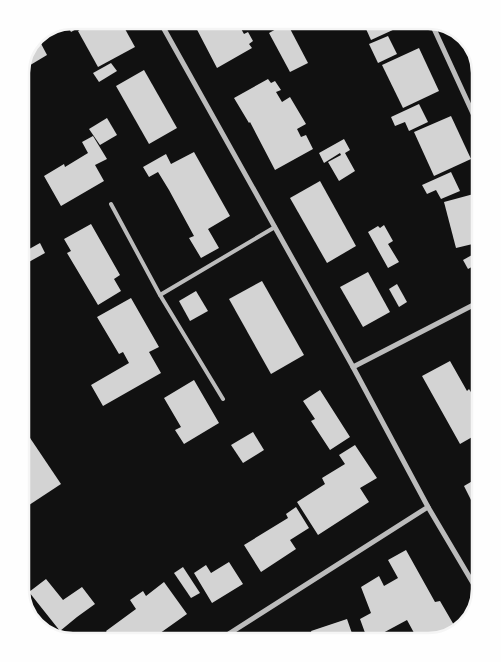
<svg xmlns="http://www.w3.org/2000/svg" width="501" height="662" viewBox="0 0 501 662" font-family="Quicksand,sans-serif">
<rect width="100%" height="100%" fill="#111"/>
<g fill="#d3d3d3">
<polygon points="73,20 88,20 89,22 71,32 66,23"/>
<polygon points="96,20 120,20 135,47 98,67 78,31"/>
<polygon points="192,20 236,20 244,34 248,32 253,41 249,44 252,48 217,68"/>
<polygon points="362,20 406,20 408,23 371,40"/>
<polygon points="287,23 308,63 290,72 269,33"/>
<polygon points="37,36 47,55 27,67 24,61"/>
<polygon points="388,36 397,54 378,63 369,44"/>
<polygon points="419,48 439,91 403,108 382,65"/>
<polygon points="111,63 117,71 99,82 93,73"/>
<polygon points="144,70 177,128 149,144 116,86"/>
<polygon points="268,79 271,83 275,81 281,90 276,92 282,102 290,97 306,124 297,129 301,137 306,135 313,149 275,170 250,122 249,123 234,98"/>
<polygon points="419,104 428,122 409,131 405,122 395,126 391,117"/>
<polygon points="451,116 471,159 434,176 414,132"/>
<polygon points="107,118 117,135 100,145 89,129"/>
<polygon points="93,136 107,159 95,165 104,181 61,206 44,176 64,164 65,167 88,153 82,142"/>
<polygon points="344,139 350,150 345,153 355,171 339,181 328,162 341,155 340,153 324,163 319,153"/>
<polygon points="194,152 230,216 208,229 219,248 201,258 189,238 194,236 169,190 158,172 149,177 143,167 166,154 171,164"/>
<polygon points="451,172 460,191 441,199 436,190 427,194 422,185"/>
<polygon points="320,181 356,246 327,263 290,198"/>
<polygon points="481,192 481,242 456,248 444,202"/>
<polygon points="91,224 120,275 114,279 121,291 98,305 67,253 71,251 64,239"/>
<polygon points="384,225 393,241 388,244 399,262 388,268 368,232 378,226 380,228"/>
<polygon points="40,243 45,253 27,263 22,253"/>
<polygon points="481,250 481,262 468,269 463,260"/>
<polygon points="368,272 390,312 363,327 340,287"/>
<polygon points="262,281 304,355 271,374 229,299"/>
<polygon points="397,284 407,302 399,307 389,289"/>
<polygon points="196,291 208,311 190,321 179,301"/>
<polygon points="131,298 159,347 149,352 161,373 103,406 91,385 129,363 123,352 119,354 97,317"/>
<polygon points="450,361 467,391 469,389 474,397 471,399 481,416 481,432 460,444 422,376"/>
<polygon points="194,380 219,423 184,444 175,430 181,427 164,398"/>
<polygon points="320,390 350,437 330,450 311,421 315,419 303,401"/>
<polygon points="24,429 61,484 20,511 20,432"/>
<polygon points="253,432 264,450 243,463 231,445"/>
<polygon points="355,445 377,478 360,488 369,502 318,535 297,502 325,484 322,478 345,464 339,455"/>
<polygon points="481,476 481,520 464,486"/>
<polygon points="296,507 309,528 290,540 296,549 261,572 244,545 288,518 286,514"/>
<polygon points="406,550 435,602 440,601 458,632 428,642 419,642 407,620 368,641 360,619 371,613 361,587 379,576 384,586 398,578 388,560"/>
<polygon points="229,562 243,584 212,603 194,573 206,565 211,573"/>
<polygon points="183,567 200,593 191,598 174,573"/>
<polygon points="46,579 63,600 82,587 95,604 77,617 73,612 77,617 60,631 29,592"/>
<polygon points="164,582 187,614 156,636 158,639 154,642 113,642 106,631 136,609 130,600 143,591 146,596"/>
<polygon points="347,619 355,642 308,642 314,640 311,631"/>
</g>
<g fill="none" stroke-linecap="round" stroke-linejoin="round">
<g stroke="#bcbcbc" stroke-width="4">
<polyline points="111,204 160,295 223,399"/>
<polyline points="160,295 275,227"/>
</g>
<g stroke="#bcbcbc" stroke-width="5">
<polyline points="159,20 353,367 428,507 480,595"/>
<polyline points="430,20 481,131"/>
<polyline points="353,367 481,301"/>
<polyline points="216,642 428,507"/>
</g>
</g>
<path d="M0 0H501V662H0ZM73 29H428A44 44 0 0 1 472 73V589A44 44 0 0 1 428 633H73A44 44 0 0 1 29 589V73A44 44 0 0 1 73 29Z" fill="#fefefe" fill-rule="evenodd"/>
<path fill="none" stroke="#f5f5f5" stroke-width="2.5" d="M73 29H428A44 44 0 0 1 472 73V589A44 44 0 0 1 428 633H73A44 44 0 0 1 29 589V73A44 44 0 0 1 73 29Z"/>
</svg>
